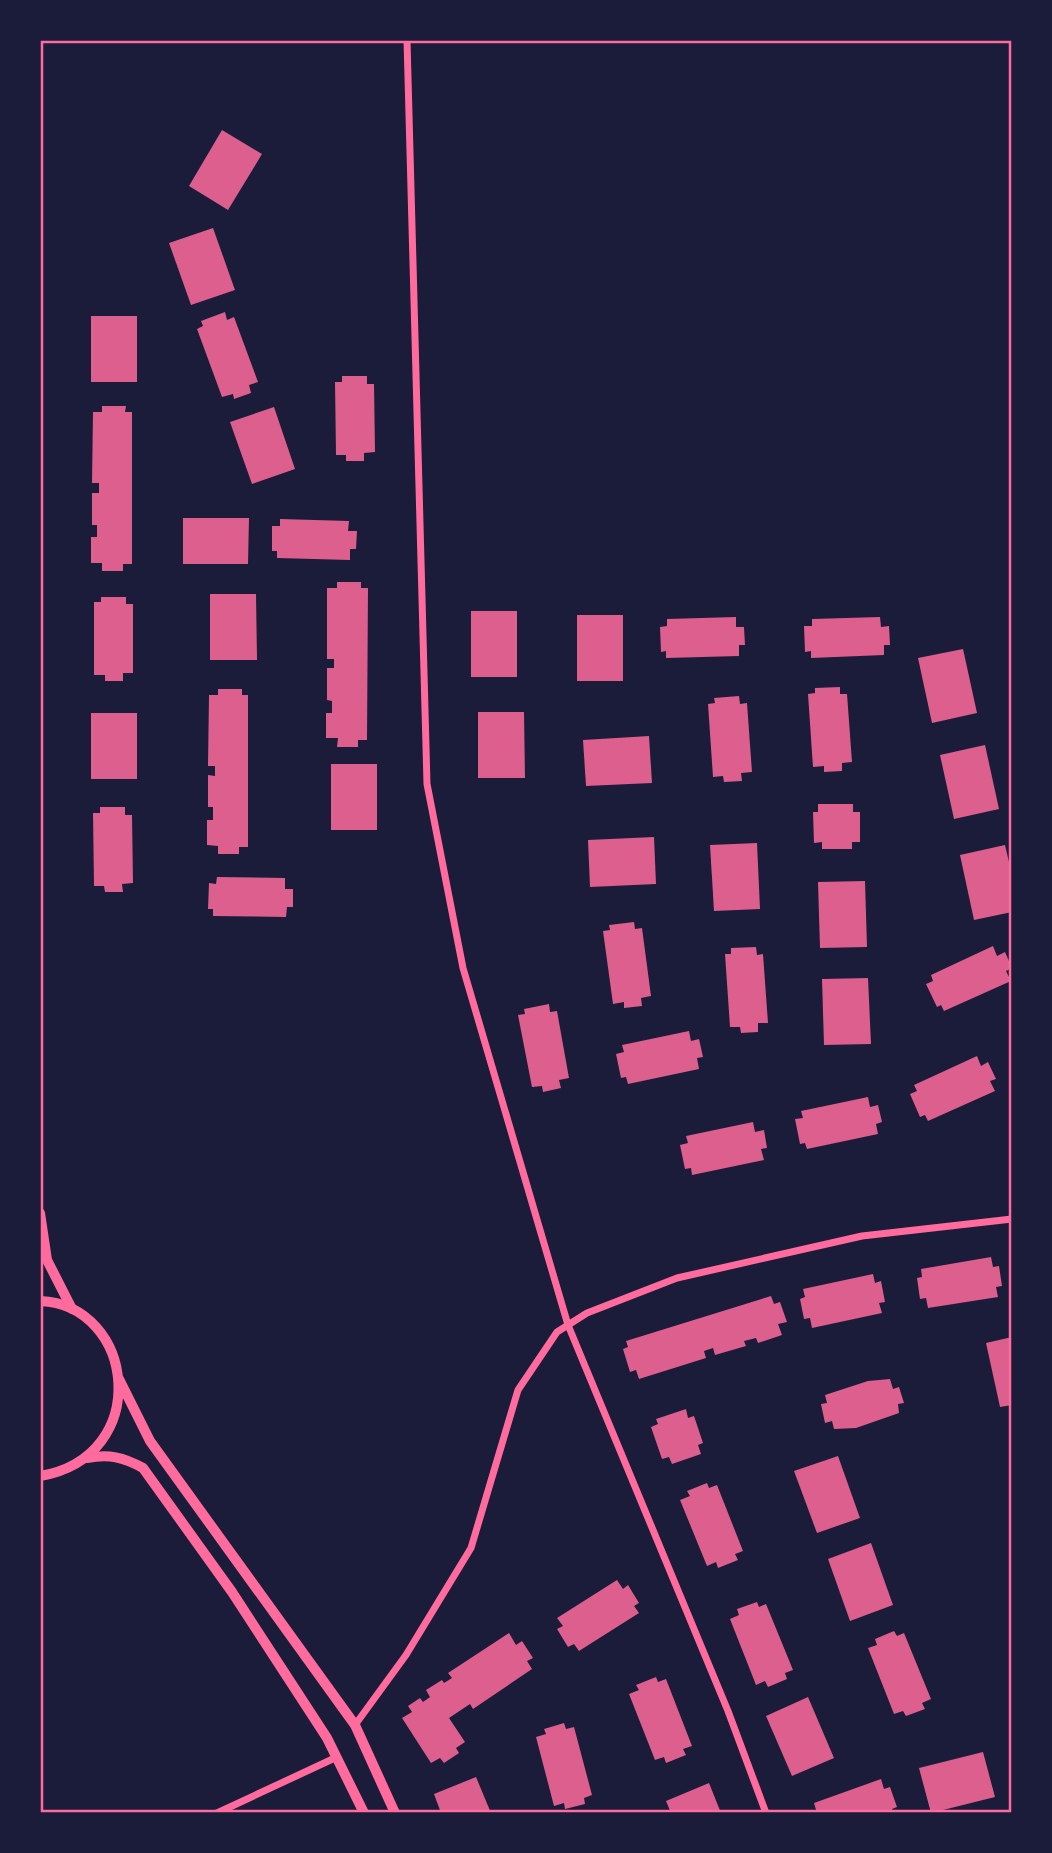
<svg xmlns="http://www.w3.org/2000/svg" width="1052" height="1853" viewBox="0 0 1052 1853" font-family="'PT Sans',sans-serif">
<rect width="100%" height="100%" fill="#1b1b3a"/>
<g fill="#dd5f8e">
<polygon points="222,130 262,154 228,210 189,186"/>
<polygon points="213,228 235,290 191,305 169,243"/>
<polygon points="225,312 227,320 234,317 258,382 249,385 251,393 234,399 233,394 222,397 197,329 203,326 201,321"/>
<rect x="91" y="316" width="46" height="66"/>
<polygon points="342,376 367,376 367,384 374,384 375,452 364,453 364,461 346,461 346,455 336,455 335,382 342,382"/>
<polygon points="102,406 126,406 125,412 132,412 132,564 123,564 123,571 102,571 102,563 91,563 91,537 97,537 97,525 92,525 92,493 99,493 99,483 92,483 93,412 102,412"/>
<polygon points="274,407 295,469 252,484 230,422"/>
<polygon points="183,518 249,518 248,564 183,564"/>
<polygon points="280,519 349,521 348,531 357,531 356,549 350,549 350,560 277,558 277,551 272,551 272,526 280,526"/>
<polygon points="337,582 361,582 361,588 368,588 367,740 358,740 358,747 337,747 338,738 326,738 326,713 332,713 332,701 327,700 327,668 334,668 334,659 327,659 327,588 337,588"/>
<polygon points="210,594 256,594 257,660 210,660"/>
<polygon points="101,597 126,597 126,604 133,604 133,673 123,673 123,681 105,681 105,675 94,675 94,602 101,602"/>
<rect x="471" y="611" width="46" height="66"/>
<rect x="577" y="615" width="46" height="66"/>
<polygon points="736,617 736,627 744,627 745,645 739,645 739,656 666,658 666,651 661,652 660,627 667,626 667,619"/>
<polygon points="880,617 881,627 889,626 890,645 884,645 884,655 811,658 811,651 805,652 804,626 812,626 812,619"/>
<polygon points="963,649 977,713 932,723 918,658"/>
<polygon points="840,687 840,694 847,694 852,762 842,763 842,771 824,772 824,766 813,767 808,694 815,693 815,688"/>
<polygon points="218,689 242,689 242,695 248,695 248,847 239,847 239,854 218,854 218,846 207,845 207,820 213,820 213,807 208,807 208,775 215,776 215,766 208,766 209,695 218,695"/>
<polygon points="739,696 740,704 747,703 752,772 741,773 742,781 724,782 723,776 713,777 708,704 715,703 714,698"/>
<polygon points="478,712 524,712 525,778 478,778"/>
<rect x="91" y="713" width="46" height="66"/>
<polygon points="649,736 652,783 586,786 583,740"/>
<polygon points="985,745 999,809 954,819 940,755"/>
<rect x="331" y="764" width="46" height="66"/>
<polygon points="818,804 853,804 853,812 860,812 860,842 852,842 852,849 822,849 822,842 814,843 813,812 818,812"/>
<polygon points="100,807 125,807 125,815 132,815 133,883 122,884 123,892 105,892 104,886 94,886 93,813 100,813"/>
<polygon points="654,837 656,884 590,887 588,840"/>
<polygon points="757,843 760,909 714,911 710,845"/>
<polygon points="1005,845 1012,875 1012,912 974,920 960,855"/>
<polygon points="217,877 285,878 285,889 293,889 293,907 287,907 286,917 213,916 213,909 208,909 209,883 216,884"/>
<polygon points="865,881 867,947 820,948 818,882"/>
<polygon points="634,922 635,929 642,928 651,996 641,998 642,1006 624,1008 624,1002 613,1004 603,931 610,930 609,925"/>
<polygon points="993,946 997,956 1005,952 1012,968 1006,971 1011,981 944,1011 941,1005 937,1007 926,984 933,981 931,975"/>
<polygon points="756,947 757,955 763,954 768,1023 758,1023 758,1032 741,1033 740,1027 730,1027 725,954 731,954 731,948"/>
<polygon points="868,978 871,1044 824,1045 822,979"/>
<polygon points="549,1004 550,1012 557,1011 569,1078 559,1080 561,1088 543,1092 542,1086 532,1087 518,1015 525,1014 524,1009"/>
<polygon points="689,1031 691,1041 699,1039 703,1057 697,1058 699,1069 628,1084 626,1077 621,1078 616,1054 624,1052 622,1045"/>
<polygon points="977,1056 981,1066 988,1062 996,1079 990,1081 995,1091 928,1121 925,1115 920,1117 910,1094 917,1091 914,1085"/>
<polygon points="868,1097 870,1107 878,1105 882,1122 876,1124 878,1134 807,1149 805,1143 800,1144 795,1119 803,1118 801,1111"/>
<polygon points="753,1122 755,1132 764,1130 767,1148 761,1149 764,1160 692,1175 691,1168 685,1169 680,1145 688,1143 686,1136"/>
<polygon points="991,1257 993,1267 999,1266 1002,1286 996,1287 998,1297 928,1308 926,1298 920,1299 917,1278 922,1277 921,1269"/>
<polygon points="873,1274 875,1283 881,1281 885,1302 879,1303 882,1313 812,1328 810,1318 804,1319 800,1299 805,1297 803,1289"/>
<polygon points="771,1296 774,1304 780,1302 787,1322 778,1324 782,1335 758,1343 756,1338 744,1341 746,1346 715,1355 713,1348 704,1351 706,1358 639,1379 636,1370 630,1372 623,1349 628,1347 626,1341"/>
<polygon points="1012,1337 1012,1405 1000,1407 986,1343"/>
<polygon points="890,1379 893,1389 899,1387 904,1403 898,1404 899,1413 856,1428 834,1429 832,1421 825,1423 821,1404 827,1403 825,1395 868,1381"/>
<polygon points="686,1409 688,1418 694,1416 703,1443 698,1445 701,1454 672,1464 669,1457 662,1459 651,1427 658,1424 656,1419"/>
<polygon points="838,1456 860,1518 817,1533 794,1471"/>
<polygon points="707,1483 709,1488 717,1485 743,1551 735,1554 738,1560 718,1568 716,1562 707,1566 680,1500 690,1496 687,1491"/>
<polygon points="871,1543 893,1605 850,1621 828,1559"/>
<polygon points="617,1580 623,1589 628,1585 639,1603 634,1606 639,1613 579,1651 574,1644 568,1647 557,1629 563,1626 557,1618"/>
<polygon points="757,1602 759,1607 766,1604 793,1670 785,1673 787,1679 768,1687 765,1681 756,1685 730,1619 739,1615 737,1609"/>
<polygon points="894,1631 897,1636 904,1633 931,1699 922,1703 925,1709 906,1716 903,1711 894,1714 868,1648 877,1645 875,1639"/>
<polygon points="509,1633 516,1645 522,1641 533,1658 527,1661 532,1669 473,1709 470,1704 449,1718 465,1742 456,1748 459,1753 444,1763 440,1758 431,1763 402,1718 412,1712 408,1706 420,1698 423,1702 430,1697 426,1690 442,1680 444,1683 452,1678 448,1673"/>
<polygon points="656,1677 658,1682 666,1679 692,1746 683,1749 686,1755 666,1763 664,1757 655,1760 629,1694 639,1690 636,1685"/>
<polygon points="808,1697 834,1758 792,1776 766,1716"/>
<polygon points="564,1723 566,1729 574,1727 592,1795 584,1798 585,1804 565,1809 564,1803 554,1806 536,1737 546,1734 544,1729"/>
<polygon points="983,1752 995,1797 931,1813 919,1768"/>
<polygon points="476,1777 491,1813 441,1813 434,1794"/>
<polygon points="881,1779 884,1789 890,1787 897,1807 892,1809 893,1813 817,1813 814,1803"/>
<polygon points="709,1783 721,1813 671,1813 666,1801"/>
</g>
<g fill="none" stroke-linecap="round" stroke-linejoin="round">
<g stroke="#ff6b9d" stroke-width="7">
<polyline points="407,40 427,784 463,968 568,1325 728,1711 766,1813"/>
<polyline points="355,1725 406,1655 471,1548 518,1390 557,1332 587,1313 677,1278 862,1236 1012,1219"/>
<polyline points="217,1813 337,1757"/>
</g>
<g stroke="#ff6b9d" stroke-width="10">
<polyline points="40,1213 47,1260 72,1309"/>
<path d="M40 1301C136 1305 153 1457 40 1476"/>
<polyline points="119,1379 150,1441 355,1725 395,1813"/>
<path d="M87 1458C109 1454 123 1457 143 1468L232 1592 327 1738 364 1813"/>
</g>
</g>
<rect width="1052" height="1853" fill="none" stroke="#1b1b3a" stroke-width="84"/>
<rect x="42" y="42" width="968" height="1769" fill="none" stroke="#ff6b9d" stroke-width="2.5"/>
</svg>
